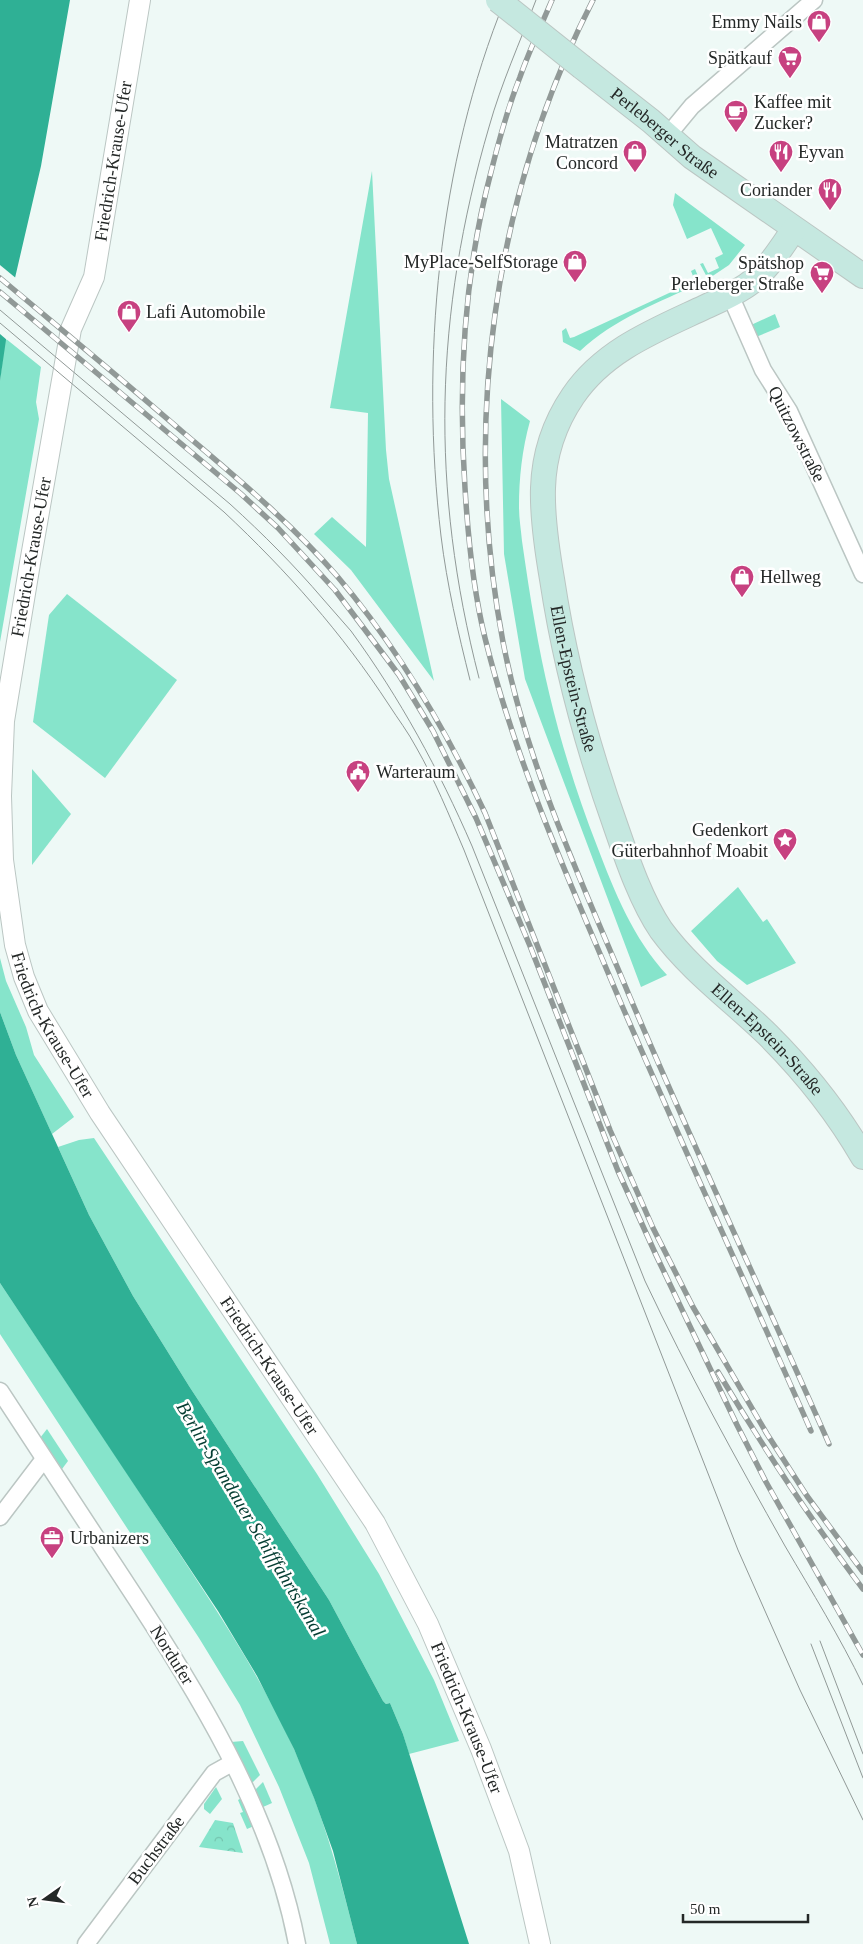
<svg xmlns="http://www.w3.org/2000/svg" width="863" height="1944" viewBox="0 0 863 1944" font-family="'Times New Roman',serif">
<defs>
<pattern id="park-crowns" width="20" height="18" patternUnits="userSpaceOnUse" patternTransform="scale(1.25)"><rect width="20" height="18" fill="#86e4cb"/><path d="M2 6a3 3 0 1 1 6 0M12 15a3 3 0 1 1 6 0" fill="none" stroke="#74c4ae"/></pattern>
</defs>
<rect width="100%" height="100%" fill="#eef9f6"/>
<g fill="#86e4cb">
<polygon points="372,171 386,450 389,479 434,681 351,570 314,534 332,517 366,547 368,413 330,408"/>
<polygon points="675,193 745,245 729,265 708,279 700,264 703,263 708,273 719,268 715,258 723,254 711,228 687,239 673,205"/>
<path d="M695 269 701 283C659 302 614 319 580 351L563 342 562 331 566 328 570 338 574 337 695 281 691 271Z"/>
<polygon points="775,314 780,327 756,337 751,325"/>
<polygon points="5,338 41,367 36,402 39,419 0,642 0,381"/>
<path d="M501 399 530 421C522 450 519 478 519 507 519 518 521 530 522 541 526 569 530 596 535 624 548 700 569 774 597 846 615 893 633 938 667 975L641 987 525 679 504 554Z"/>
<polygon points="67,594 177,680 105,778 33,722 49,615"/>
<polygon points="32,769 71,814 32,865"/>
<polygon points="738,887 763,922 767,919 796,963 747,985 717,961 691,931"/>
<polygon points="0,958 6,981 26,1027 34,1055 74,1117 52,1134 16,1055 0,1012"/>
<polygon points="94,1138 317,1474 379,1574 434,1680 459,1741 409,1754 403,1734 390,1703 386,1704 383,1701 329,1600 189,1386 133,1296 89,1215 58,1147 79,1140"/>
<path d="M0 1283C56 1367 113 1451 168 1536 213 1605 260 1674 294 1749 323 1812 340 1877 357 1944H330L309 1863 279 1787 240 1705 199 1638 0 1334Z"/>
<polygon points="47,1429 68,1461 62,1469 40,1438"/>
<polygon points="243,1741 260,1775 252,1783 231,1742"/>
<polygon points="263,1782 272,1803 263,1807 255,1790"/>
<polygon points="216,1787 222,1799 210,1814 204,1809 204,1804"/>
<polygon points="243,1797 254,1826 247,1829 240,1813 243,1812 238,1800"/>
</g>
<polygon fill="url(#park-crowns)" points="215,1820 233,1823 243,1853 199,1847"/>
<g fill="#2fb095">
<polygon points="0,0 70,0 41,166 15,278 0,381"/>
<polygon points="0,1012 16,1055 89,1215 133,1296 189,1386 329,1600 383,1701 386,1704 390,1703 403,1734 469,1944 357,1944 333,1851 314,1798 294,1749 257,1676 218,1611 0,1283"/>
</g>
<polygon fill="#eef9f6" points="0,265 17,279 7,340 0,334"/>
<g fill="none" stroke-linecap="round" stroke-linejoin="round">
<defs>
<g id="minor">
<polyline points="668,135 692,106 814,0"/>
<polyline points="730,295 763,370 789,411 863,574"/>
<path d="M0 1391C40 1452 80 1513 120 1574 194 1686 272 1810 297 1944"/>
<polyline points="0,1517 44,1459"/>
<polyline points="86,1944 214,1773 232,1763"/>
</g>
<g id="tertiary">
<path id="s1" d="M140 0 94 277 71 329 30 563 4 721 1 796 3 860 15 945 24 977 38 1011 100 1113 375 1523 428 1624 481 1749 519 1851 540 1944"/>
</g>
<g id="secondary">
<path id="s2" d="M582 67 651 121 692 157 863 276"/>
<path id="s3" d="M794 229C781 248 769 268 750 283 737 293 720 300 705 307 656 330 604 350 573 396 554 424 544 454 543 488 542 518 547 550 552 579 565 665 588 749 617 830 628 862 642 902 661 930 691 971 732 1000 768 1035 805 1072 837 1112 863 1157"/>
</g>
</defs>
<use href="#minor" stroke="#bbc6c3" stroke-width="19"/>
<use href="#tertiary" stroke="#bbc6c3" stroke-width="22"/>
<use href="#secondary" stroke="#bbc6c3" stroke-width="26"/>
<use href="#minor" stroke="#fff" stroke-width="16"/>
<use href="#tertiary" stroke="#fff" stroke-width="20"/>
<use href="#secondary" stroke="#c5e8e0" stroke-width="24"/>
<g stroke="#919997" stroke-width="1">
<path d="M0 310 230 504C263 534 294 565 323 599 332 610 342 620 351 631 400 698 439 770 472 846L645 1281C688 1372 736 1459 785 1546 812 1592 840 1637 863 1685"/>
<path d="M0 323 224 512C287 571 342 633 389 705 398 719 408 732 416 747 435 780 449 815 464 850L738 1550 800 1690 863 1820"/>
<path d="M479 678C430 488 434 315 489 127 501 84 520 42 536 0"/>
<path d="M470 680C458 632 447 585 441 536 420 361 438 163 505 0"/>
<polyline points="820,1641 863,1754"/>
<polyline points="811,1644 863,1778"/>
</g>
<defs>
<g id="rail">
<path d="M552 0C541 26 529 51 520 77 508 107 499 140 491 172 464 274 458 383 465 488 468 538 473 589 485 638 516 764 570 882 620 1001 682 1145 748 1288 811 1431"/>
<path d="M593 0C493 196 462 426 503 642 527 766 581 880 629 995 693 1146 763 1294 829 1444"/>
<path d="M0 278C62 330 124 381 185 434 238 479 291 523 337 576 398 648 445 728 485 813L610 1130 653 1228 693 1307 767 1434 807 1496 863 1572"/>
<polyline points="0,292 240,493 278,528 335,590 399,675 433,731 476,818 530,946 618,1171 656,1255 737,1425 766,1482 863,1655"/>
<path d="M718 1372C763 1447 810 1519 863 1589"/>
</g>
</defs>
<use href="#rail" stroke="#919997" stroke-width="5.5"/>
<use href="#rail" stroke="#fff" stroke-width="4" stroke-dasharray="11" stroke-linecap="butt"/>
<defs>
<polyline id="secondary-bridge" points="498,0 582,67"/>
</defs>
<use href="#secondary-bridge" stroke="#bbc6c3" stroke-width="26" stroke-linecap="butt"/>
<use href="#secondary-bridge" stroke="#c5e8e0" stroke-width="24"/>
</g>
<defs>
<symbol id="shop-pin" viewBox="-11 -11 22 30"><path d="M0 17L-7.5 6A9.5 9.5 0 1 1 7.5 6Z" fill="#c74180" stroke="#fff"/><path d="M-5-2.5h2.3a2.7 3.5 0 0 1 5.4 0H5L5.5 6h-11ZM-1.5-2.5h3a1.5 2.3 0 0 0-3 0Z" fill="#fff"/></symbol>
<symbol id="supermarket-pin" viewBox="-11 -11 22 30"><path d="M0 17L-7.5 6A9.5 9.5 0 1 1 7.5 6Z" fill="#c74180" stroke="#fff"/><path d="M-6-5.5h2.5l.6 2H6L4.5 2H-2.5L-4.4-4H-6ZM-1.5 3.2a1.3 1.3 0 1 0 .1 0ZM3 3.2a1.3 1.3 0 1 0 .1 0Z" fill="#fff"/></symbol>
<symbol id="cafe-pin" viewBox="-11 -11 22 30"><path d="M0 17L-7.5 6A9.5 9.5 0 1 1 7.5 6Z" fill="#c74180" stroke="#fff"/><path d="M-5.5-4.5H6V0H3Q3 3.5 0 3.5H-2.5Q-5.5 3.5-5.5 0ZM3-3.2v2h1.7v-2ZM-6 4.5H4V6H-6Z" fill="#fff"/></symbol>
<symbol id="restaurant-pin" viewBox="-11 -11 22 30"><path d="M0 17L-7.5 6A9.5 9.5 0 1 1 7.5 6Z" fill="#c74180" stroke="#fff"/><path d="M-5-6h1v4h1v-4h1v4h1v-4h1v5L-1.5 .5V6h-2V.5L-5-1ZM5-6V6H3V1.5H1.5Q1.5-4 5-6Z" fill="#fff"/></symbol>
<symbol id="civic-pin" viewBox="-11 -11 22 30"><path d="M0 17L-7.5 6A9.5 9.5 0 1 1 7.5 6Z" fill="#c74180" stroke="#fff"/><path d="M-.6-6.5H3V-4.5H.6V-3L4-1V1h2V6H-6V1h2V-1L-.6-3ZM-1.2 2.5V6h2.4V2.5Z" fill="#fff"/></symbol>
<symbol id="sight-pin" viewBox="-11 -11 22 30"><path d="M0 17L-7.5 6A9.5 9.5 0 1 1 7.5 6Z" fill="#c74180" stroke="#fff"/><path d="M0-6L1.8-2.2L6-1.7L2.9 1.2L3.7 5.4L0 3.3L-3.7 5.4L-2.9 1.2L-6-1.7L-1.8-2.2Z" fill="#fff"/></symbol>
<symbol id="office-pin" viewBox="-11 -11 22 30"><path d="M0 17L-7.5 6A9.5 9.5 0 1 1 7.5 6Z" fill="#c74180" stroke="#fff"/><path d="M-6-3h4V-5.5h4V-3h4V5H-6ZM-1-4.5V-3h2v-1.5ZM-6 0V1H6V0Z" fill="#fff"/></symbol>
</defs>
<g fill-rule="evenodd">
<use href="#shop-pin" x="805" y="8" width="28" height="38"/>
<use href="#supermarket-pin" x="776" y="44" width="28" height="38"/>
<use href="#cafe-pin" x="722" y="98" width="28" height="38"/>
<use href="#shop-pin" x="621" y="138" width="28" height="38"/>
<use href="#restaurant-pin" x="767" y="138" width="28" height="38"/>
<use href="#restaurant-pin" x="816" y="176" width="28" height="38"/>
<use href="#shop-pin" x="561" y="248" width="28" height="38"/>
<use href="#supermarket-pin" x="808" y="259" width="28" height="38"/>
<use href="#shop-pin" x="115" y="298" width="28" height="38"/>
<use href="#shop-pin" x="728" y="563" width="28" height="38"/>
<use href="#civic-pin" x="344" y="758" width="28" height="38"/>
<use href="#sight-pin" x="771" y="826" width="28" height="38"/>
<use href="#office-pin" x="38" y="1524" width="28" height="38"/>
</g>
<g text-anchor="middle" dominant-baseline="central" stroke-width="5" stroke-linejoin="round" paint-order="stroke">
<g font-size="18" fill="#242827" stroke="#fff" text-anchor="end">
<text x="802" y="22">Emmy Nails</text>
<text x="772" y="58">Spätkauf</text>
<text x="754" y="102" text-anchor="start">Kaffee mit<tspan x="754" dy="21">Zucker?</tspan></text>
<text x="618" y="142">Matratzen<tspan x="618" dy="21">Concord</tspan></text>
<text x="798" y="152" text-anchor="start">Eyvan</text>
<text x="812" y="190">Coriander</text>
<text x="558" y="262">MyPlace-SelfStorage</text>
<text x="804" y="263">Spätshop<tspan x="804" dy="21">Perleberger Straße</tspan></text>
<text x="146" y="312" text-anchor="start">Lafi Automobile</text>
<text x="760" y="577" text-anchor="start">Hellweg</text>
<text x="376" y="772" text-anchor="start">Warteraum</text>
<text x="768" y="830">Gedenkort<tspan x="768" dy="21">Güterbahnhof Moabit</tspan></text>
<text x="70" y="1538" text-anchor="start">Urbanizers</text>
</g>
<g font-size="18" fill="#242827" stroke="#fff">
<text stroke="none"><textPath href="#s2" startOffset="106">Perleberger Straße</textPath></text>
<text transform="translate(113 161) rotate(-81)">Friedrich-Krause-Ufer</text>
<text transform="translate(797 434) rotate(63)">Quitzowstraße</text>
<text transform="translate(31 557) rotate(-80)">Friedrich-Krause-Ufer</text>
<text stroke="none"><textPath href="#s3" startOffset="574">Ellen-Epstein-Straße</textPath></text>
<text stroke="none"><textPath href="#s1" startOffset="1049">Friedrich-Krause-Ufer</textPath></text>
<text stroke="none"><textPath href="#s3" startOffset="994">Ellen-Epstein-Straße</textPath></text>
<text stroke="none"><textPath href="#s1" startOffset="1454">Friedrich-Krause-Ufer</textPath></text>
<text transform="translate(172 1655) rotate(58)">Nordufer</text>
<text stroke="none"><textPath href="#s1" startOffset="1859">Friedrich-Krause-Ufer</textPath></text>
<text transform="translate(156 1850) rotate(-53)">Buchstraße</text>
</g>
<g font-size="19" font-style="italic" fill="#043d32" stroke="#fff">
<text transform="translate(251 1519) rotate(59)">Berlin-Spandauer Schifffahrtskanal</text>
</g>
</g>
<g transform="translate(45 1899) rotate(256)" stroke="#ffffff" stroke-width="4" paint-order="stroke">
<path d="M0-4L9 19L0 12L-9 19Z" fill="#242827"/>
<text y="-8" font-size="14" font-weight="bold" text-anchor="middle" fill="#242827">N</text>
</g>
<path d="M683 1914v8h125v-8" fill="none" stroke="#242827" stroke-width="2.5"/>
<text x="690" y="1914" font-size="15" fill="#242827" stroke="#ffffff" stroke-width="4" paint-order="stroke">50 m</text>
</svg>
